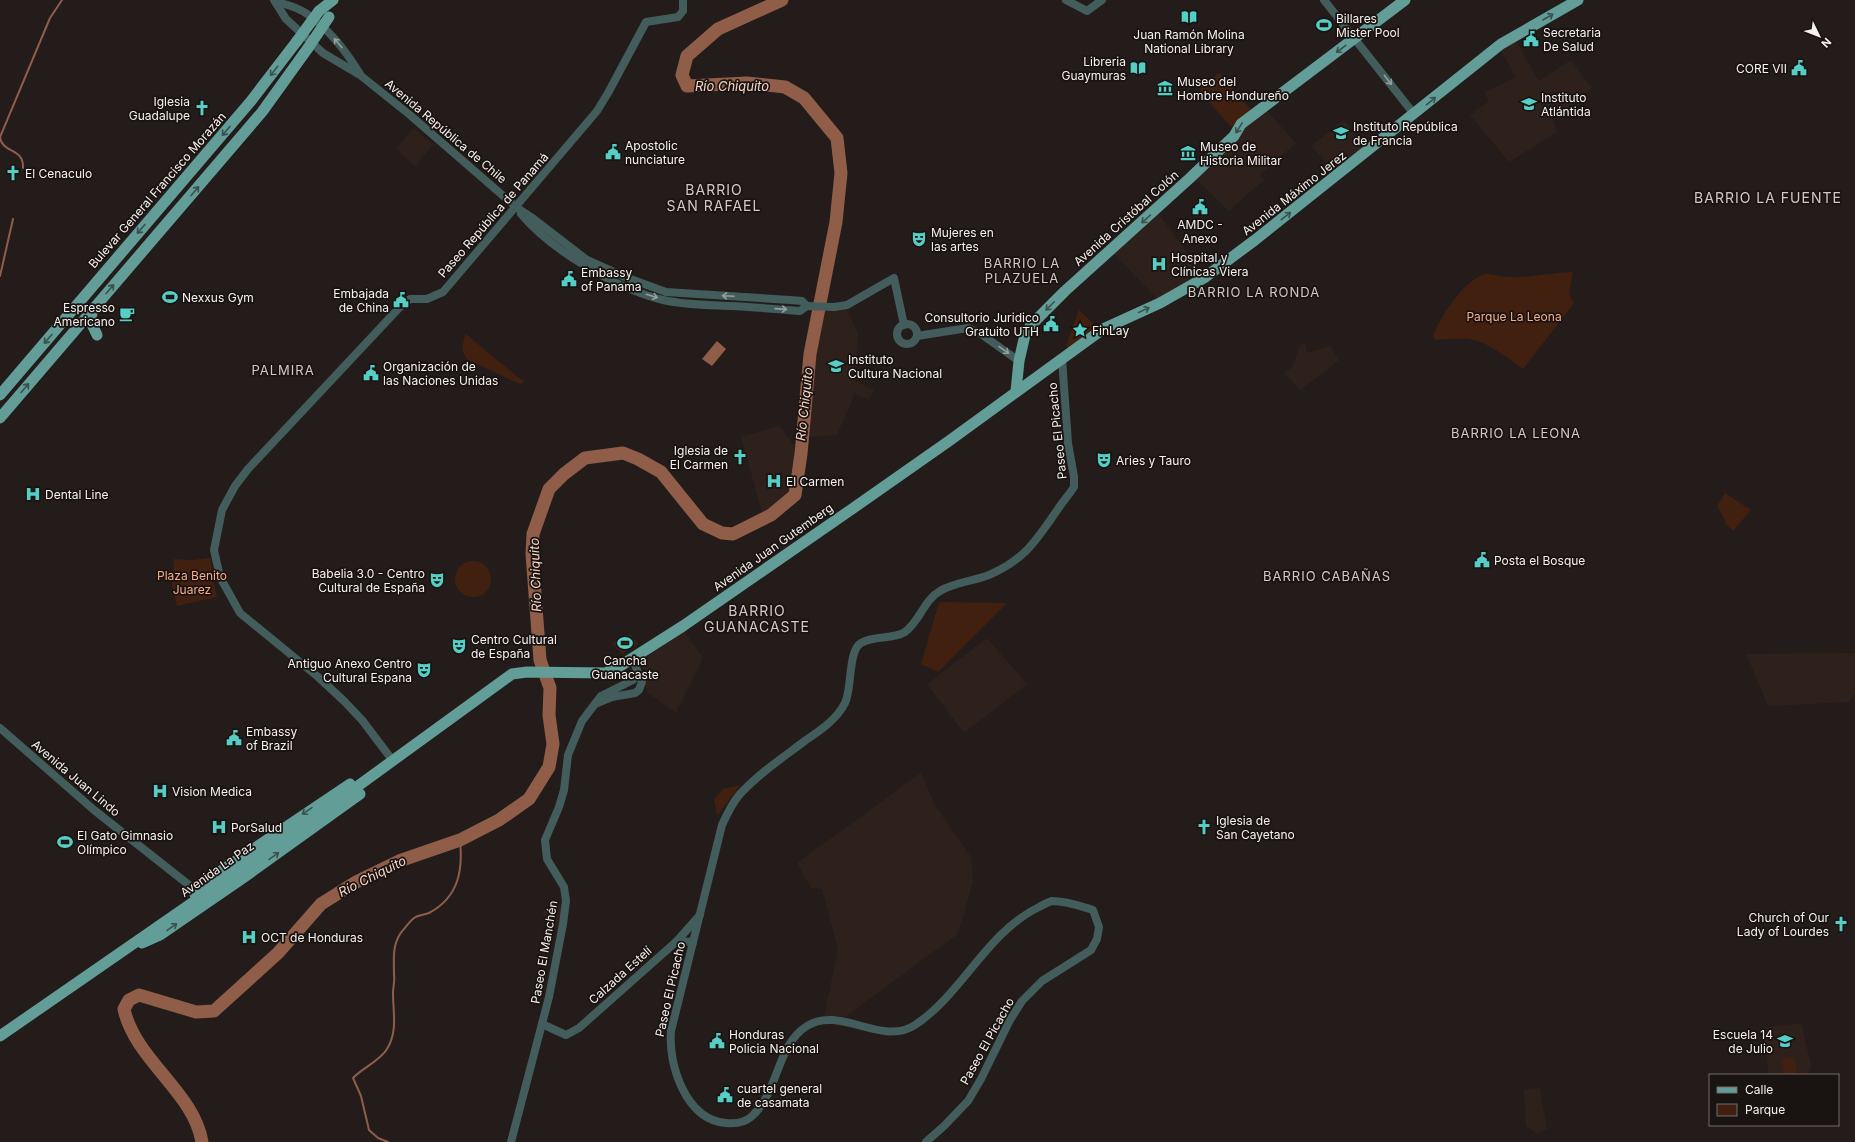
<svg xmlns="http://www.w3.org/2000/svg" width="1855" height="1142" viewBox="0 0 1855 1142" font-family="Inter,sans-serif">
<rect width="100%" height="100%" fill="#231c1a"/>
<g fill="#2e211c">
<polygon points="1516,41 1539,81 1571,60 1592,88 1570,106 1551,115 1557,132 1509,162 1470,115 1489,101 1485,92 1516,77 1500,50"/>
<polygon points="1264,107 1296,143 1260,175 1264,180 1229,211 1196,179 1233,145 1244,125"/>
<polygon points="1344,120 1366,148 1335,172 1311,146"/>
<polygon points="413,128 433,145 415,166 396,149"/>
<polygon points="1158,213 1202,274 1160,301 1113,253"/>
<polygon points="846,309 858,333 855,381 874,390 869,400 855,393 837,435 806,437 822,311"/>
<polygon points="1305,343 1307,353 1331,346 1334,353 1339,360 1300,390 1285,373 1294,365 1299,346"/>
<polygon points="780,426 798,452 792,493 770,511 762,513 741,437"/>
<polygon points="684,631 703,658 676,713 648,693 644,681 642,660"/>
<polygon points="987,638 1027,684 964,733 927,684"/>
<polygon points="1855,653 1855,693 1849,702 1768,706 1746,654"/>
<polygon points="921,773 936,807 971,857 973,881 958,934 846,1016 824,1016 838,950 822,889 811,888 797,863"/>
<polygon points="552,902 563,905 558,932 542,913"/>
<polygon points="1801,1023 1811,1065 1809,1071 1805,1075 1769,1075 1763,1028"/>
<polygon points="1540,1088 1547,1129 1538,1134 1526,1126 1524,1089"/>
</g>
<g fill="#422010">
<polygon points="1219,73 1251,110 1231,127 1199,90"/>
<path d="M1573 272 1569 294 1574 303 1523 369C1509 359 1494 347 1478 341 1465 337 1448 339 1435 340L1433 336C1441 316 1461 284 1482 275 1489 272 1498 276 1506 277 1526 278 1552 273 1573 272Z"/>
<polygon points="1079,310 1098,328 1069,348 1066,346"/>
<path d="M466 334 524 382 520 384 468 360C460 351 462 344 466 334Z"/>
<polygon points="1725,493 1751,510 1733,531 1725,523 1725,520 1717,506"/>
<polygon points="211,558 212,575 217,597 177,606 172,584 174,559 192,560"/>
<circle cx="473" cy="579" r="18"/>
<polygon points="939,602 1007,603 938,672 921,664"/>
<polygon points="630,634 638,644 622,654 612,643"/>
<polygon points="740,785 720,812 717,815 714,799 723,789"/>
<polygon points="1794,1057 1797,1075 1784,1075 1782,1059"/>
</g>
<polygon fill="#8f5d48" points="717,341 726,349 712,366 702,359"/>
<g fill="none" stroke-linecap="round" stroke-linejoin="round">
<g stroke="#8f5d48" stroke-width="2">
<path d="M23 168C24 147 2 154 0 137L50 18 62 0"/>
<polyline points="0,276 13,219"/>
<path d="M388 1142 378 1138 369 1130 361 1096 353 1078C362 1068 380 1061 387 1049 398 1031 393 1013 393 993 393 987 395 981 394 975 394 960 392 947 400 934 404 929 410 921 414 918 418 915 424 915 429 913 459 897 463 870 460 840"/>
</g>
<path stroke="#8f5d48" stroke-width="13" d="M202 1142C194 1092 135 1060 124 1009L129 1000 139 995 196 1012 214 1011 278 953 321 904 356 882 399 861 460 840 499 820 529 799 549 767 553 744 549 715 550 688 540 660 532 554 533 534 549 489 564 474 585 458 623 453 638 459 661 472 703 524 722 533 733 534 771 515 795 495 801 454 810 354 836 222 841 173 837 138 804 98 785 87 747 83 687 86 682 75 687 56 718 29 782 0"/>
<g stroke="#425d5b" stroke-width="8">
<polyline points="274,0 286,19 323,53 360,75 410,115 516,207 531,217 587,260 625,277 666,292 790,300 802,301 807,306"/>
<polyline points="1066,0 1087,11 1102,0"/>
<polyline points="1324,0 1414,114"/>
<path d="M275 1C286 5 298 7 307 14 329 29 346 51 360 74"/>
<path d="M521 214C551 250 617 289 663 300 685 305 708 305 730 306 753 307 777 309 800 311L807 306 834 307 847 305 894 278 904 325"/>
<circle cx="907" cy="334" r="10"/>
<polyline points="917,336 968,328 981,334 1019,361"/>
<polyline points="595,704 612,697 635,693 639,690 642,682 632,658"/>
<polyline points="0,728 94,810 194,889"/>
<polyline points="393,761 362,720 344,701 317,676 240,613 220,577 214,550 222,510 235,486 248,469 399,308 410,299 427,299 443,292 597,111 608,93 646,22 678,17 683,11 683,0"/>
<polyline points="677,941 700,915"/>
<polyline points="542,1024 566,1035 579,1028 677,941 693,942"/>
<polyline points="511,1142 549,997 563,924 566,901 564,887 547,859 545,840 559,807 564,790 568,755 582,721 601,696 633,680 639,674"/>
<path d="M926 1142 944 1126 968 1101 981 1079 1010 1020 1022 1001 1042 981 1091 950 1097 939 1099 927 1093 910C1080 906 1067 901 1052 901 1048 902 1043 905 1039 907 986 933 963 993 915 1025 882 1047 840 1005 807 1026 776 1045 779 1093 751 1117 744 1123 735 1124 726 1123 686 1120 668 1065 671 1031L722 825C727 814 732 803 740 794 759 773 784 757 806 740 821 730 837 719 845 703 852 690 848 650 861 643 874 635 892 640 905 632 920 621 924 600 940 591 955 582 974 581 989 575 1026 559 1036 540 1058 509 1063 501 1069 495 1074 487V477L1068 443 1062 358"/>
</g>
<g stroke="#629d98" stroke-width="11">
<polyline points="319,11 333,0"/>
<polyline points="93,310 90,320 97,335"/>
<polyline points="1016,391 1019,361 1025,335 1031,325 1065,291 1190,178 1234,136 1241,124 1405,0"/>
<polyline points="0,395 251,101 297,41"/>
<polyline points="0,418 262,112 308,48"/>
<polyline points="194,892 194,889 350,784"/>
<polyline points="142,943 160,935 243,878 360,794"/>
<polyline points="0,1036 296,831 512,674 527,672 605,673 617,668 683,626 852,509 949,441 1103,329 1160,303 1204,278 1255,240 1501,44 1578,0"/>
</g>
<g stroke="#629d98" stroke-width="11">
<polyline points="297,41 319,11"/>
<polyline points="308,48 329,17"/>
<polyline points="194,892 198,900 203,901"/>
</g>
</g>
<defs><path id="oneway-shaft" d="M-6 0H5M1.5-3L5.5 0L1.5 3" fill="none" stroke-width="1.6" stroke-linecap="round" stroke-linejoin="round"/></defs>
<g stroke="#3a514e">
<use href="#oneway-shaft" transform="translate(1548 17) rotate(-30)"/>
<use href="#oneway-shaft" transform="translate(1341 49) rotate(143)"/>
<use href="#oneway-shaft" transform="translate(274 71) rotate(128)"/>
<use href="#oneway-shaft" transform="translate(1431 101) rotate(-39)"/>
<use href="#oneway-shaft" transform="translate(1239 128) rotate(122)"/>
<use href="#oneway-shaft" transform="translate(226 131) rotate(131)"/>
<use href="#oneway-shaft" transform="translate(195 191) rotate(-49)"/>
<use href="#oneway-shaft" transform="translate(1286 216) rotate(-38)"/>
<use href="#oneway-shaft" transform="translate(1146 219) rotate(138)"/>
<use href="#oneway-shaft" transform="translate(141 229) rotate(131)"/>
<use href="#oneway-shaft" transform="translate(110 289) rotate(-49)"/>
<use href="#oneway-shaft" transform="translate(1050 306) rotate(135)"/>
<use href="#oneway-shaft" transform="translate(1144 310) rotate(-25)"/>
<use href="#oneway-shaft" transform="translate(48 339) rotate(131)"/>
<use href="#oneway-shaft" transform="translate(25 388) rotate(-49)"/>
<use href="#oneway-shaft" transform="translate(307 811) rotate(146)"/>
<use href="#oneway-shaft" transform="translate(274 856) rotate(-35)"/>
<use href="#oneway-shaft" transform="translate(172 927) rotate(-35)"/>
</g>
<g stroke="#93a09e">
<use href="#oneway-shaft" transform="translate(338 43) rotate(-130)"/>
<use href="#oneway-shaft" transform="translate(1388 80) rotate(52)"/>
<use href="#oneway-shaft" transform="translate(652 296) rotate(17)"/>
<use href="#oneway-shaft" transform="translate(728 296) rotate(-177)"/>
<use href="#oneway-shaft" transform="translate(781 309) rotate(4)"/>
<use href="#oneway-shaft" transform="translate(1004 350) rotate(35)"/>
</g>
<defs>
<symbol id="library-bare" viewBox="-9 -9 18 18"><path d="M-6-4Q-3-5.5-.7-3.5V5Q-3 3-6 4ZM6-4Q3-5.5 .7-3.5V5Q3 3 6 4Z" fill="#55cec5" stroke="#191311" stroke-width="2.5" paint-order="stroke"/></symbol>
<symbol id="stadium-bare" viewBox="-9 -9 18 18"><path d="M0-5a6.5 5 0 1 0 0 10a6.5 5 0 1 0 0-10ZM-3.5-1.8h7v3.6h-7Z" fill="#55cec5" stroke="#191311" stroke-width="2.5" paint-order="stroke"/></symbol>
<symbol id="civic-bare" viewBox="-9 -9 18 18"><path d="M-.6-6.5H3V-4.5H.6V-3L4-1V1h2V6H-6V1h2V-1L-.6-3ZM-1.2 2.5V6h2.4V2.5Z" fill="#55cec5" stroke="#191311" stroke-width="2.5" paint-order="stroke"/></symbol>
<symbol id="museum-bare" viewBox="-9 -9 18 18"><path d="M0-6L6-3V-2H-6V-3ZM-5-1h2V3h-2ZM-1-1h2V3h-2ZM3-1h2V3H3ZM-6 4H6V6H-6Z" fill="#55cec5" stroke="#191311" stroke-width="2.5" paint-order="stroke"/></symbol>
<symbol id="school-bare" viewBox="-9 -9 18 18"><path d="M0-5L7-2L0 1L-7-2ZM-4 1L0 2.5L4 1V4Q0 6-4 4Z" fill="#55cec5" stroke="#191311" stroke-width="2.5" paint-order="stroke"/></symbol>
<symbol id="church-bare" viewBox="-9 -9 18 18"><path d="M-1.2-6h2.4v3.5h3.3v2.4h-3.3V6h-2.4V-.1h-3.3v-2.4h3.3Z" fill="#55cec5" stroke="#191311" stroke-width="2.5" paint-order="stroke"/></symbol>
<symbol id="theatre-bare" viewBox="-9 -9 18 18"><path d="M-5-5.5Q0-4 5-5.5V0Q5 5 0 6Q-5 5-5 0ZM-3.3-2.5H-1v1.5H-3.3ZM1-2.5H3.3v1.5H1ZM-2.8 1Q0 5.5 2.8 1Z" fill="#55cec5" stroke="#191311" stroke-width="2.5" paint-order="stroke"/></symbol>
<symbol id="hospital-bare" viewBox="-9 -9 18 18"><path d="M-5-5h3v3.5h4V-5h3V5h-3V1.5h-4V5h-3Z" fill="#55cec5" stroke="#191311" stroke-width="2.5" paint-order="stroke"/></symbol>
<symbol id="cafe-bare" viewBox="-9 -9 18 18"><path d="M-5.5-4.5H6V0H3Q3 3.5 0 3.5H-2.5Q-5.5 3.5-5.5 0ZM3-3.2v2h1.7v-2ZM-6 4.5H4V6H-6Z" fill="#55cec5" stroke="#191311" stroke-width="2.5" paint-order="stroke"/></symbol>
<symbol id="sight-bare" viewBox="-9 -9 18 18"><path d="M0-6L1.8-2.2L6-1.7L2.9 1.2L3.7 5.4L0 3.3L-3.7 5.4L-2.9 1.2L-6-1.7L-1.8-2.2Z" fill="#55cec5" stroke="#191311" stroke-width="2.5" paint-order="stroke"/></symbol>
</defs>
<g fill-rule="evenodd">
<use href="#library-bare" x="1178" y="6" width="22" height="22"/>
<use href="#stadium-bare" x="1313" y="14" width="22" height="22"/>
<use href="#civic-bare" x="1520" y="28" width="22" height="22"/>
<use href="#library-bare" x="1127" y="57" width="22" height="22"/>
<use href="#civic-bare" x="1788" y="57" width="22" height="22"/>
<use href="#museum-bare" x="1154" y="77" width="22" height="22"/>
<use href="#school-bare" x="1518" y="93" width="22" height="22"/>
<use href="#church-bare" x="191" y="97" width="22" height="22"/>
<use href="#school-bare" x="1330" y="122" width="22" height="22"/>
<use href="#civic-bare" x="602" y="141" width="22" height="22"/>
<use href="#museum-bare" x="1177" y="142" width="22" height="22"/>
<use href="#church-bare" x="2" y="162" width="22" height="22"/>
<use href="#civic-bare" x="1189" y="196" width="22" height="22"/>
<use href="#theatre-bare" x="908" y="228" width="22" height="22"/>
<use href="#hospital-bare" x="1148" y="253" width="22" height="22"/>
<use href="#civic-bare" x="558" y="268" width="22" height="22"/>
<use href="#stadium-bare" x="159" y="286" width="22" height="22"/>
<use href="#civic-bare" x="390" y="289" width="22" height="22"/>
<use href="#cafe-bare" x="116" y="303" width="22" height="22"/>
<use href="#civic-bare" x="1040" y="313" width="22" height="22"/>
<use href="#sight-bare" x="1069" y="319" width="22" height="22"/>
<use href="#school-bare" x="825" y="355" width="22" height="22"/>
<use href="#civic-bare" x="360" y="362" width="22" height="22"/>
<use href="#church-bare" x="729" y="446" width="22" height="22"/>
<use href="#theatre-bare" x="1093" y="449" width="22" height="22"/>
<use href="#hospital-bare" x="763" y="470" width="22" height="22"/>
<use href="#hospital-bare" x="22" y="483" width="22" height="22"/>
<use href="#civic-bare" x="1471" y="549" width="22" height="22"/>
<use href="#theatre-bare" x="426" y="569" width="22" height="22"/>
<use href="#stadium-bare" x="614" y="632" width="22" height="22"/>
<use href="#theatre-bare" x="448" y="635" width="22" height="22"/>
<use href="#theatre-bare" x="413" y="659" width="22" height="22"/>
<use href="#civic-bare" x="223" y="727" width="22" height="22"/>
<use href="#hospital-bare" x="149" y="780" width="22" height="22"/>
<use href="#hospital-bare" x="208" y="816" width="22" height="22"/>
<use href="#church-bare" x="1193" y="816" width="22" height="22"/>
<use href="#stadium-bare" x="54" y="831" width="22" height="22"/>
<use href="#church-bare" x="1830" y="913" width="22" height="22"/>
<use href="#hospital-bare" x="238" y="926" width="22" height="22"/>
<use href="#civic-bare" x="706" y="1030" width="22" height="22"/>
<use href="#school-bare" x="1774" y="1030" width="22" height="22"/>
<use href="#civic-bare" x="714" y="1084" width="22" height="22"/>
</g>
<g text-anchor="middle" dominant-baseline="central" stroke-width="3.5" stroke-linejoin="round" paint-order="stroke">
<g font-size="12" fill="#f6f1ef" stroke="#191311" text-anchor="start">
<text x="1336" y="18">Billares<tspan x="1336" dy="14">Mister Pool</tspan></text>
<text x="1543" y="32">Secretaria<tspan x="1543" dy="14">De Salud</tspan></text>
<text x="1189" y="34" text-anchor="middle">Juan Ramón Molina<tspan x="1189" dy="14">National Library</tspan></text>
<text x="1126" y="61" text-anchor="end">Libreria<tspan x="1126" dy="14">Guaymuras</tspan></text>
<text x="1787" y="68" text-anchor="end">CORE VII</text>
<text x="1177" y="81">Museo del<tspan x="1177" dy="14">Hombre Hondureño</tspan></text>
<text x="1541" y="97">Instituto<tspan x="1541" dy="14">Atlántida</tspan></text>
<text x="190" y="101" text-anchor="end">Iglesia<tspan x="190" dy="14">Guadalupe</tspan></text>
<text x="1353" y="126">Instituto República<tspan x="1353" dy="14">de Francia</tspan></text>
<text x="625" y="145">Apostolic<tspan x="625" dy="14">nunciature</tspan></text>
<text x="1200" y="146">Museo de<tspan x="1200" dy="14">Historia Militar</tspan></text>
<text x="25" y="173">El Cenaculo</text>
<text x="1200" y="224" text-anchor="middle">AMDC -<tspan x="1200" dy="14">Anexo</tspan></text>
<text x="931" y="232">Mujeres en<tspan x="931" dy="14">las artes</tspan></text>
<text x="1171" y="257">Hospital y<tspan x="1171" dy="14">Clínicas Viera</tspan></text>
<text x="581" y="272">Embassy<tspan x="581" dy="14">of Panama</tspan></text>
<text x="389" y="293" text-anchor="end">Embajada<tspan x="389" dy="14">de China</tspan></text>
<text x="182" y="297">Nexxus Gym</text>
<text x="115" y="307" text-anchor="end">Espresso<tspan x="115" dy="14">Americano</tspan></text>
<text x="1039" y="317" text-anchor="end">Consultorio Juridico<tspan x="1039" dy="14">Gratuito UTH</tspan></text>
<text x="1092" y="330">FinLay</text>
<text x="848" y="359">Instituto<tspan x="848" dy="14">Cultura Nacional</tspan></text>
<text x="383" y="366">Organización de<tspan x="383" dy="14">las Naciones Unidas</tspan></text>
<text x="728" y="450" text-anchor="end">Iglesia de<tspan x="728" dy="14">El Carmen</tspan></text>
<text x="1116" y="460">Aries y Tauro</text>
<text x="786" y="481">El Carmen</text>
<text x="45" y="494">Dental Line</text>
<text x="1494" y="560">Posta el Bosque</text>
<text x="425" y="573" text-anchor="end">Babelia 3.0 - Centro<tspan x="425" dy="14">Cultural de España</tspan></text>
<text x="471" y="639">Centro Cultural<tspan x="471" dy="14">de España</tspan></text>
<text x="625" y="660" text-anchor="middle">Cancha<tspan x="625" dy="14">Guanacaste</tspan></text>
<text x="412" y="663" text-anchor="end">Antiguo Anexo Centro<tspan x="412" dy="14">Cultural Espana</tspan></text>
<text x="246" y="731">Embassy<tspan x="246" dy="14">of Brazil</tspan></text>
<text x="172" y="791">Vision Medica</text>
<text x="1216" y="820">Iglesia de<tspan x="1216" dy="14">San Cayetano</tspan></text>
<text x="231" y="827">PorSalud</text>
<text x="77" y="835">El Gato Gimnasio<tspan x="77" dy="14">Olímpico</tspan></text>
<text x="1829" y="917" text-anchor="end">Church of Our<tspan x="1829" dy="14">Lady of Lourdes</tspan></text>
<text x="261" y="937">OCT de Honduras</text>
<text x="729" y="1034">Honduras<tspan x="729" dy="14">Policia Nacional</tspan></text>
<text x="1773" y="1034" text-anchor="end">Escuela 14<tspan x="1773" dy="14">de Julio</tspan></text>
<text x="737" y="1088">cuartel general<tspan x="737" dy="14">de casamata</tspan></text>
</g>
<g font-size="12" fill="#f6f1ef" stroke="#191311">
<text transform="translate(446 131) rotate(40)">Avenida República de Chile</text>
<text transform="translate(157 190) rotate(-49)">Bulevar General Francisco Morazán</text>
<text transform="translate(1294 193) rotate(-38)">Avenida Máximo Jerez</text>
<text transform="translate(493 215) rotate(-49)">Paseo República de Panamá</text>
<text transform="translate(1126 218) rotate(-42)">Avenida Cristóbal Colón</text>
<text transform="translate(1057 431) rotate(-96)">Paseo El Picacho</text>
<text transform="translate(773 547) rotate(-35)">Avenida Juan Gutemberg</text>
<text transform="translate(76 778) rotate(40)">Avenida Juan Lindo</text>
<text transform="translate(217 869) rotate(-35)">Avenida La Paz</text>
<text transform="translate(544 952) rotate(-80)">Paseo El Manchén</text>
<text transform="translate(620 975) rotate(-42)">Calzada Estelí</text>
<text transform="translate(670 989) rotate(-77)">Paseo El Picacho</text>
<text transform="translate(987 1041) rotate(-61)">Paseo El Picacho</text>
</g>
<g font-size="12" fill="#f9ab8a" stroke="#191311">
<text x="1514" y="316">Parque La Leona</text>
<text x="192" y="575">Plaza Benito<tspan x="192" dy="14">Juarez</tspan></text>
</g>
<g font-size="13" font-style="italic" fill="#f6d5c8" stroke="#191311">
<text x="732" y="86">Río Chiquito</text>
<text transform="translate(804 404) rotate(-84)">Río Chiquito</text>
<text transform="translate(535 575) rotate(-92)">Río Chiquito</text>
<text transform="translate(372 876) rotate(-27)">Río Chiquito</text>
</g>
<g font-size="13" letter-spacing="1" fill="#d2c9c5" stroke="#191311">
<text x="1022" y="263">BARRIO LA<tspan x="1022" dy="15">PLAZUELA</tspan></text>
<text x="1254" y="292">BARRIO LA RONDA</text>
<text x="283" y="370">PALMIRA</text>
<text x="1516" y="433">BARRIO LA LEONA</text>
<text x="1327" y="576">BARRIO CABAÑAS</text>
</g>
<g font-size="14" letter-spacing="1" fill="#d2c9c5" stroke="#191311">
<text x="714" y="189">BARRIO<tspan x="714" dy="16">SAN RAFAEL</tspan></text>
<text x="1768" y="197">BARRIO LA FUENTE</text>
<text x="757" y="610">BARRIO<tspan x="757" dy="16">GUANACASTE</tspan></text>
</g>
</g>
<rect x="1709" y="1074" width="130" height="52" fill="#191311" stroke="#716c6a"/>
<rect x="1717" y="1087" width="20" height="6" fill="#629d98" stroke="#716c6a"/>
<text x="1745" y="1094" font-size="12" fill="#f6f1ef">Calle</text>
<rect x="1717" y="1104" width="20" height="12" fill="#422010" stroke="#716c6a"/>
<text x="1745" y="1114" font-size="12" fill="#f6f1ef">Parque</text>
<g transform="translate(1819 36) rotate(133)" stroke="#191311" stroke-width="3" paint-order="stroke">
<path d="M0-3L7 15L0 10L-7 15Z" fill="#f6f1ef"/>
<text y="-6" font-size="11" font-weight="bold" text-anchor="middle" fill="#f6f1ef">N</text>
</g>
</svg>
